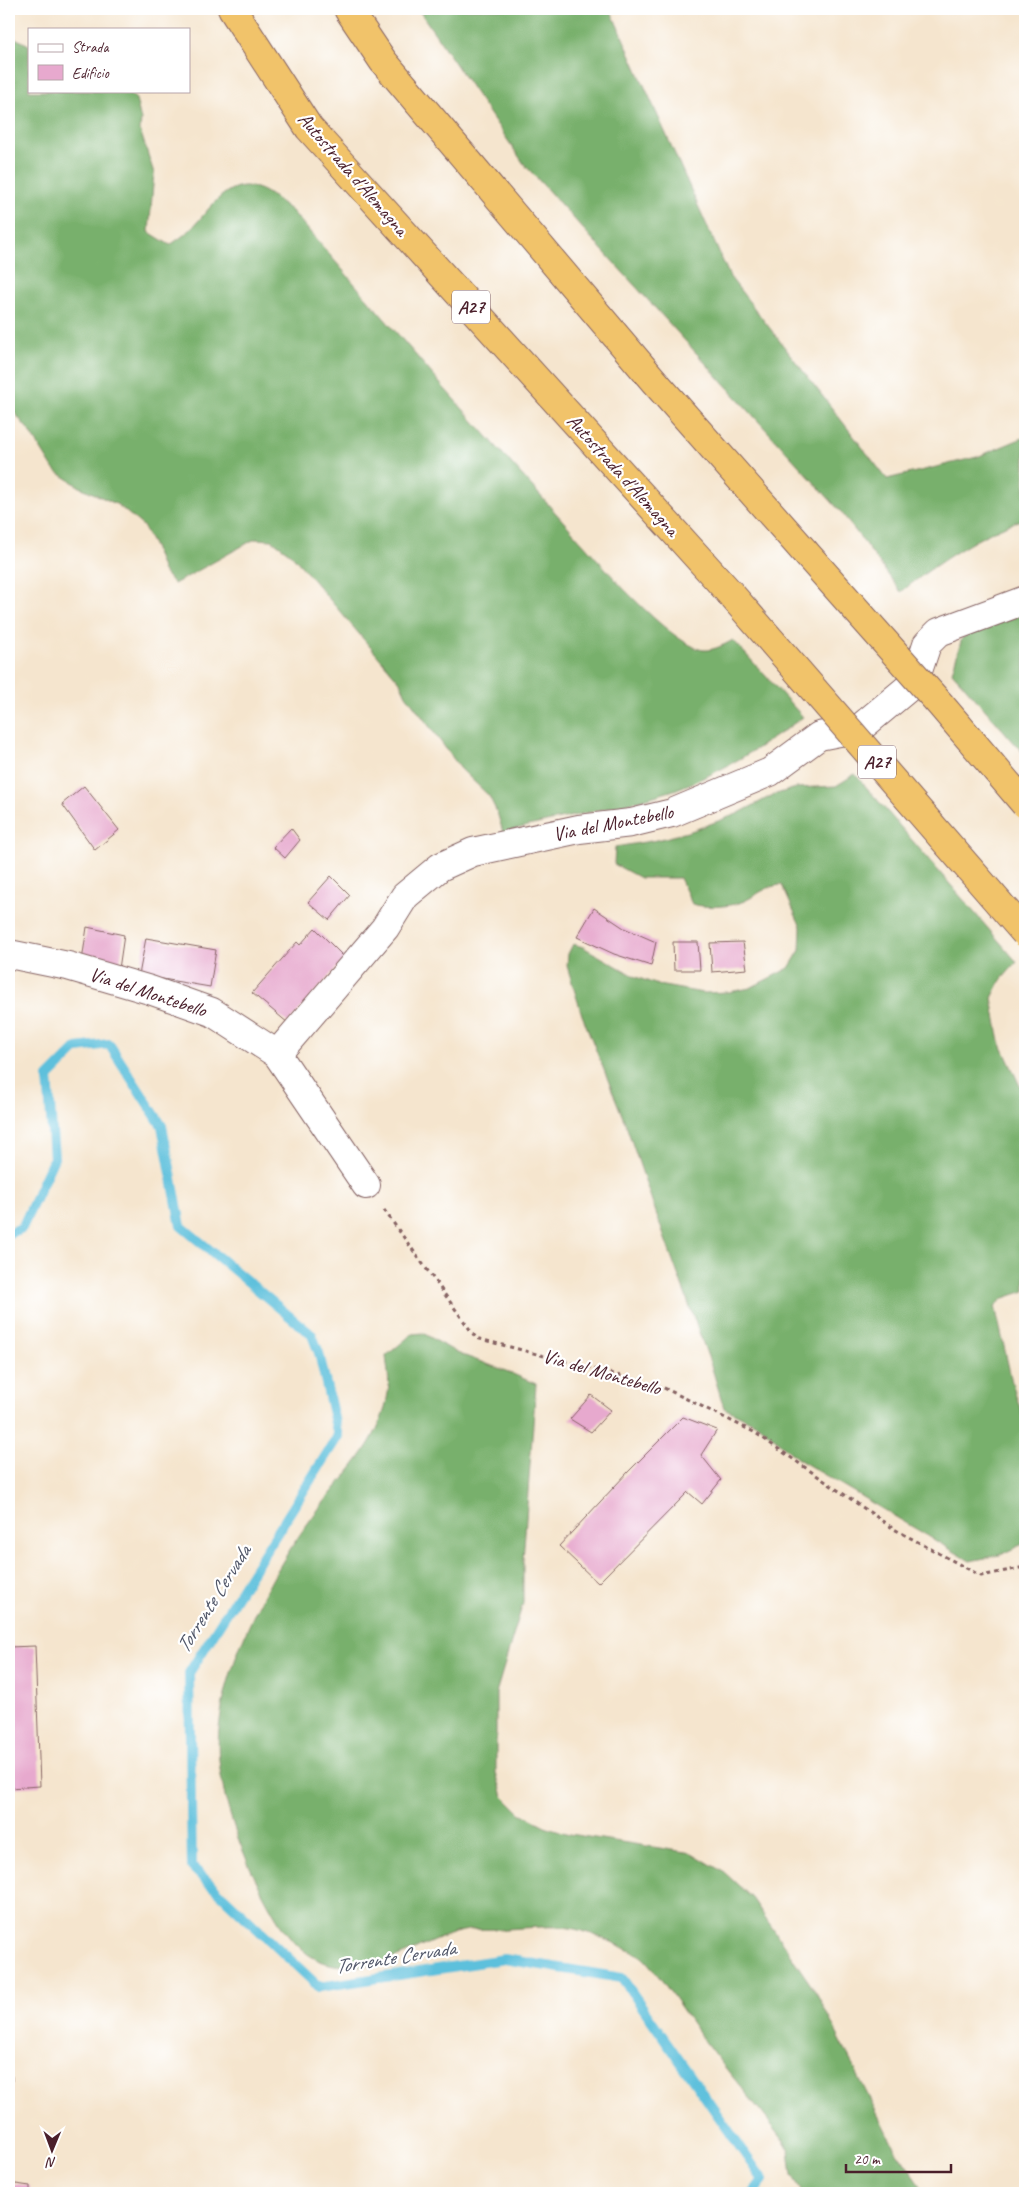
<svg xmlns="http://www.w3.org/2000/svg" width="1034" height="2202" viewBox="0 0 1034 2202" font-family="Caveat,sans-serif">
<rect width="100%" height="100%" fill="#fff"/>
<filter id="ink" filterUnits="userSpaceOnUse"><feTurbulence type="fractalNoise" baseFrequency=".02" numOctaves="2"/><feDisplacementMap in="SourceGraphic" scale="10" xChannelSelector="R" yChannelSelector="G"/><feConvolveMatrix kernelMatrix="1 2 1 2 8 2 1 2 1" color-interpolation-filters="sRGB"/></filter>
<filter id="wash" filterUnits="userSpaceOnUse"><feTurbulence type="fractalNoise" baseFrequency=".0096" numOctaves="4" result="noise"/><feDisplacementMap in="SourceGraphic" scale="20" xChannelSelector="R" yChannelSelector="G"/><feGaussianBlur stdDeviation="1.12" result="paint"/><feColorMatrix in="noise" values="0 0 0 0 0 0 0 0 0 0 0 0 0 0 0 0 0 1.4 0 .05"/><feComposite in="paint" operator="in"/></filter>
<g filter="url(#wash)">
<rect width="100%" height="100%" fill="#f5e5ce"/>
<g fill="#78b06c" stroke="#61684c">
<path d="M418 9H610L730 277 887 479 977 457 1025 437V519C984 531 934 565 901 592L842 513 524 164Z"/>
<path d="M9 35 29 45V91H127L136 99 141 120 140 130 154 173 149 232 170 245C177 240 183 236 189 231 207 214 226 177 256 188 269 192 281 203 292 211L444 388 622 587C641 606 674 640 699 649 709 653 724 645 733 640L803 717C763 746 721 773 674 790 618 808 560 818 503 832L497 812 489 796 461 769 406 695 400 682 291 554 272 540 255 539 174 584 163 571 154 547 143 526 118 505 80 487 54 470 31 433 9 406Z"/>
<polygon points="1025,603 1025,755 952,672 962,638"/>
<path d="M855 774 1017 962 1001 980 992 998 1000 1042 1025 1097V1291L1004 1298 995 1306 1012 1382 1025 1424V1543L1000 1555 970 1561 798 1459 759 1425 724 1408 711 1365 665 1239 626 1125 582 1015 567 966 568 954 573 944 583 947 636 977 658 985 703 993 729 992 750 988 789 968 800 950 801 927 782 885C765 885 755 898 739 903 726 907 705 908 692 904L680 878H640L614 864 615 847 657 840 691 831 737 814 773 795 796 788 836 786Z"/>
<path d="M423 1333 457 1353 506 1371 536 1384 523 1560V1603L496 1693V1773L503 1796 520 1813 545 1826 569 1834 692 1853 725 1873 752 1898 817 1994 895 2149 926 2193H803L792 2175 789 2151 781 2137C756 2104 728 2073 703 2039 691 2023 652 1962 639 1955 619 1945 586 1929 563 1927 545 1926 525 1928 507 1929 493 1930 477 1928 463 1931 443 1935 424 1946 405 1954 379 1965 341 1973 314 1958 297 1949 282 1928 273 1912 248 1869 223 1809 219 1760 211 1685 267 1578 311 1519 340 1479 381 1444 388 1393 390 1381 387 1367 386 1356L412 1334Z"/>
</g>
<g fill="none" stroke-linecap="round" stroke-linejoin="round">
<polyline stroke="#5dc0dc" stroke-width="10" points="9,1233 22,1228 54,1158 48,1077 77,1048 109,1044 162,1126 181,1226 312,1335 319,1353 338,1436 189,1673 192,1867 319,1987 504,1959 622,1978 763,2180 753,2193"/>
</g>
<g id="blocks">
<g fill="#e7a9ce">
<polygon points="84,786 119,830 95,850 62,804"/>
<polygon points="291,828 300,840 285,858 273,847"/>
<polygon points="331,876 350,895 329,920 308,902"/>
<polygon points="594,908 624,928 656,942 651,966 614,954 577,937"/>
<polygon points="87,927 124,935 119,969 82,961"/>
<polygon points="315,928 345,958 288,1023 252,993 297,942 300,945"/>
<polygon points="146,938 216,950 210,987 139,975"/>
<polygon points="673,942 698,942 700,970 674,970"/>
<polygon points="743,942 747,969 712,972 710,943"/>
<polygon points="591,1395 611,1410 591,1432 570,1419"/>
<polygon points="683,1417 717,1430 701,1455 721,1480 702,1504 688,1492 598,1583 559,1546 628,1472"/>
<polygon points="35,1646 40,1786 9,1788 9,1647"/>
<polygon points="9,2076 12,2076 13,2109 9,2109"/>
<polygon points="9,2183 30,2186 30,2193 9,2193"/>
</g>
</g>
</g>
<g filter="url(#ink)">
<use href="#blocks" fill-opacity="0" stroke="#866464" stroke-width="1"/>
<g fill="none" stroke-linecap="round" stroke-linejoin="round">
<defs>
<g id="minor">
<polyline points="9,954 68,966 150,990 212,1012 277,1054 366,1185"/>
<polyline points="277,1054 385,928 405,896 440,867 473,852 579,829 631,823 672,813 770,772 819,736 860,728 914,683 927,644 939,632 1025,600"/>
</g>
<g id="highway">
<polyline points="232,9 309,128 729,592"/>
<polyline points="348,9 383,61 654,381 804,551"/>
</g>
</defs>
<use href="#minor" stroke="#866464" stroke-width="30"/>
<use href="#highway" stroke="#866464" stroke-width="30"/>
<polyline stroke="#866464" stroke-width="3" stroke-dasharray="4 4" stroke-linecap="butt" points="384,1210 476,1338 662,1387 754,1432 894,1529 981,1576 1025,1567"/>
<use href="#minor" stroke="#fff" stroke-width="28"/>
<use href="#highway" stroke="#f1c36a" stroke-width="28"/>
<defs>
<g id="highway-bridge">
<polyline points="804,551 940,704 1025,804"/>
<polyline points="729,592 1025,933"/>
</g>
</defs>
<use href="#highway-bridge" stroke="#866464" stroke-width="30" stroke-linecap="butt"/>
<use href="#highway-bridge" stroke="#f1c36a" stroke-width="28"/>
</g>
</g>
<g text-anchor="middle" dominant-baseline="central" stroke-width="4.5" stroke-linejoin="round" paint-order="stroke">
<g fill="#fff" stroke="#80626b" stroke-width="1">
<rect x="452" y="290.5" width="38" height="33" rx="4"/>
<rect x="858" y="745.5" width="38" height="33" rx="4"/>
</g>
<g font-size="19" font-weight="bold" fill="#4a1f2b">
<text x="471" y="307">A27</text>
<text x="877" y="762">A27</text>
</g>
<g font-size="20" fill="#4a1f2b" stroke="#fff">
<text transform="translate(353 174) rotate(49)">Autostrada d'Alemagna</text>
<text transform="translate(623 475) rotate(48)">Autostrada d'Alemagna</text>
<text transform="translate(613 823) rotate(-11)">Via del Montebello</text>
<text transform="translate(148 992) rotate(18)">Via del Montebello</text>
<text transform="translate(602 1372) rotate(16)">Via del Montebello</text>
</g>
<g font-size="21" font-style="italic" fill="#515769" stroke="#fff">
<text transform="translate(213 1599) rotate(-58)">Torrente Cervada</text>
<text transform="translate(395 1957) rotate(-9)">Torrente Cervada</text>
</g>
</g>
<rect width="1034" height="2202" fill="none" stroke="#fff" stroke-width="30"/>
<rect x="28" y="28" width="162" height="65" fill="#ffffff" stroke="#b7a5aa"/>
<rect x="38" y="44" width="25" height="8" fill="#ffffff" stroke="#b7a5aa"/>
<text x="72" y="52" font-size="15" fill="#4a1f2b">Strada</text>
<rect x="38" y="65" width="25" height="15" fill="#e7a9ce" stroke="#b7a5aa"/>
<text x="72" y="78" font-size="15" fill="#4a1f2b">Edificio</text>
<g transform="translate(52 2150) rotate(181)" stroke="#ffffff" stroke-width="4" paint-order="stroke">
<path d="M0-4L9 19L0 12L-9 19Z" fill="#4a1f2b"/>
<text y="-8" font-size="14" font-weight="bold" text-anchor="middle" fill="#4a1f2b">N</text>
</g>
<path d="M846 2164v8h105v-8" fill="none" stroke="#4a1f2b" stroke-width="2.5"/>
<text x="854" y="2164" font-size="15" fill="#4a1f2b" stroke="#ffffff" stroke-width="4" paint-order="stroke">20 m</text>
</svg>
